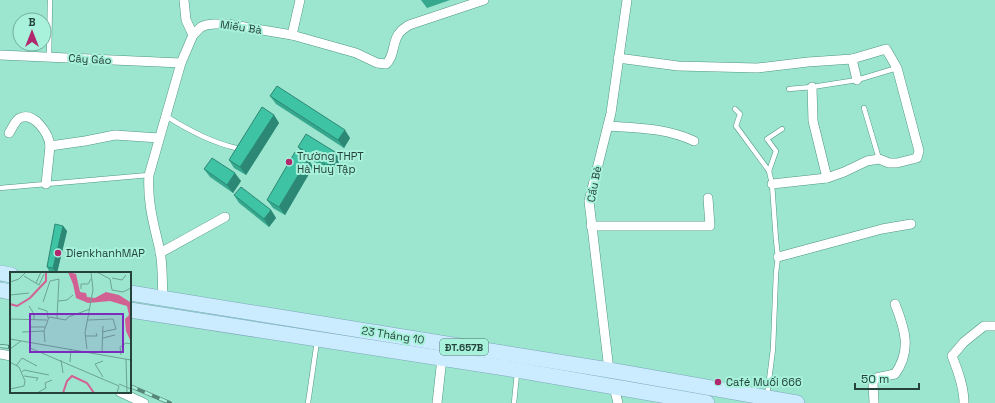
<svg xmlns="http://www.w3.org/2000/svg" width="995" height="403" viewBox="0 0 995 403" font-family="'Space Grotesk',sans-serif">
<rect width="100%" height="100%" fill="#9ce5cf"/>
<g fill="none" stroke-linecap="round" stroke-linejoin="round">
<defs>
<g id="service">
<polyline points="49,57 50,0"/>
<polyline points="789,89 812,87 857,80 897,68"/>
<polyline points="864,108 879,159"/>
<polyline points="735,109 740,114 736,126 769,171"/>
<path d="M166 116C188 130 210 142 236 148"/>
<polyline points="0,188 149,175"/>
<polyline points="767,396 773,349 776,273 778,257 776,240 772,184 769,171 776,151 767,139 782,129"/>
<polyline points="308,403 317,341"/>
<polyline points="514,403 517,373"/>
</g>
<g id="minor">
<polyline points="184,0 186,20 193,35"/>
<polyline points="292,35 300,0"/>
<polyline points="0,55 181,63"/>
<polyline points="618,58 678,66 757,68 808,62 852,59 886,49 897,68 919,151 917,158 897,163 889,163 879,159 867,161 844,172 827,178 772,184"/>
<polyline points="852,59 857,80"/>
<polyline points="812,87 813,121 827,178"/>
<path d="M608 126C638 128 666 128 694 141"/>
<path d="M9 133C12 129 15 120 20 118 34 111 49 134 50 146L85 141 115 135 159 138"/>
<polyline points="46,184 50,146"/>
<polyline points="591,226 710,226 708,198"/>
<polyline points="160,253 225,217"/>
<polyline points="778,257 882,229 911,224"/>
<path d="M163 298C162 283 163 266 160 251 154 225 147 202 149 175L181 63 193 35 201 27 206 25 214 24H227L292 35 356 53 377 63 386 64C395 57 392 39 401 31 403 29 406 27 409 25L484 0"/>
<polyline points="0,354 11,356"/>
<polyline points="609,370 589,201 611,113 627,0"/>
<polyline points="614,387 618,403"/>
<polyline points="120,392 144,403"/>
<polyline points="437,403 442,358"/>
<path d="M874 403 873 382 876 378 895 374C912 350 905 329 895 304"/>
<path d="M964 403C964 387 958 371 952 356L964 342 984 326H995"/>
</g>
<g id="primary">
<polyline points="0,273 11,275"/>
<polyline points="0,290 11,292"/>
<polyline points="130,293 609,370 797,403"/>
<polyline points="130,310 517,370 707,403"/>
</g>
</defs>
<use href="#service" stroke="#4f9784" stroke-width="5.5"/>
<use href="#minor" stroke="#4f9784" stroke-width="10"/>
<use href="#primary" stroke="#7ba8b9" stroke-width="16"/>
<use href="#service" stroke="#fff" stroke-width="4.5"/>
<use href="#minor" stroke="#fff" stroke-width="9"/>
<use href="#primary" stroke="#cbebfe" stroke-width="15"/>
<defs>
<g id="rail">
<polyline points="0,346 11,347"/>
<polyline points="130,386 170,403"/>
</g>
</defs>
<use href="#rail" stroke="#578779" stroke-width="4"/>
<use href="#rail" stroke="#a8f2dc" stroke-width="2.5" stroke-dasharray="8" stroke-linecap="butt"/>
</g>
<g fill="#36a88e">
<polygon points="421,0 450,0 427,8"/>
<polygon points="270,96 350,138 344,148 276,104"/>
<polygon points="274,115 279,123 246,175 234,168 229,160"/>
<polygon points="298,147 340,160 332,173 304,155"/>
<polygon points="308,159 313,167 285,215 273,208 267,200"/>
<polygon points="204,169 241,181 233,193 210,177"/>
<polygon points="234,195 271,210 276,218 269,227 239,203"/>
<polygon points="63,226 67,231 57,273 50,273 47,267"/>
</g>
<g fill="#2c8874">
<polygon points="274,115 279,123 246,175 240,167"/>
<polygon points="345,130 350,138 344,148 338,140"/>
<polygon points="335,152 340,160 332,173 327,165"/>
<polygon points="308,159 313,167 285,215 279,207"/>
<polygon points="235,173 241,181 233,193 227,185"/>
<polygon points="271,210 276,218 269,227 264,219"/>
<polygon points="63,226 67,231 57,273 56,273 53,268"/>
</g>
<g fill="#3fc3a5" stroke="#2c8874">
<polygon points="277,86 345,130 338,140 270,96"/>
<polygon points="262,107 274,115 240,167 229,160"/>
<polygon points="306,134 335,152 327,165 298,147"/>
<polygon points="295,152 308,159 279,207 267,200"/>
<polygon points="212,158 235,173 227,185 204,169"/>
<polygon points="241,187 271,210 264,219 234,195"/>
<polygon points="55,224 63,226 53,268 47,267"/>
</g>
<g fill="#b0296e" stroke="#a8f2dc" stroke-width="1.5">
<circle cx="289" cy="162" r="4"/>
<circle cx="58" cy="253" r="4"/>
<circle cx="718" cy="382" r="4"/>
</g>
<g text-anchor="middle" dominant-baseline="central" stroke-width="4" stroke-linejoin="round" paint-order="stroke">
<rect fill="#a8f2dc" stroke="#4c786b" stroke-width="1" x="440" y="339" width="48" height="16" rx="3"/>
<g font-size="10" font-weight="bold" fill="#25433b">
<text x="464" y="347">ĐT.657B</text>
</g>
<g font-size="11" fill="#25433b" stroke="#a8f2dc">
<text transform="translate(241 27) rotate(8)">Miếu Bà</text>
<text transform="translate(90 59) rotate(3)">Cây Gáo</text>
<text transform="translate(594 184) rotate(-79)">Cầu Bè</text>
<text transform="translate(393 335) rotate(9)">23 Tháng 10</text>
</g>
<g font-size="11" fill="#25433b" stroke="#a8f2dc" text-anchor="start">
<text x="297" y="156">Trường THPT<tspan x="297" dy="13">Hà Huy Tập</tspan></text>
<text x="66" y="253">DienkhanhMAP</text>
<text x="726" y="382">Café Muối 666</text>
</g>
</g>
<g transform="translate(10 272)">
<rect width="121" height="121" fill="#9ce5cf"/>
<path d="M58 0 66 2 70 20 76 21 77 25 85 26 96 20 109 23 120 30 121 70 116 59 115 47 119 43 117 34 100 29 78 31 66 26 63 12Z" fill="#d26193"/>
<path fill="none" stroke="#d26193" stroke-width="2" d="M0 32 7 34 20 26 36 9V0M53 121 57 109 62 104 77 111 84 121"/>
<path fill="none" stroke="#6ca494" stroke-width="1" d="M87 0 100 7 102 18 113 20 121 16M14 4 29 13 34 2M102 6 112 8 116 3M0 10 9 7 16 0M26 11 31 0M71 17V12H78L81 7M0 23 19 21M48 29 57 28 63 23M33 30 40 9 49 7 47 46M19 34 24 42V48M28 36 37 39 38 46M0 47 37 48M78 48 103 47 106 57 92 60M20 55H35M12 60 34 59M75 64H87L86 61M93 66 105 63M0 67 121 88M35 70 34 59 39 45 56 48 58 45 80 37M20 76 109 114 107 121M0 77 11 69M77 77 75 61 83 18 81 0M92 80 93 54M111 83 110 75 116 71 121 72M116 87 117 121M51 88 53 101M93 89 85 92 93 105M0 90 9 95 15 109 14 114 0 117M60 90 61 77M6 94 12 86 27 94M12 100 14 98 39 103M14 104 28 106 26 109M109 112 121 117M27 121 36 116 35 111 42 108"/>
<path fill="#7b2cbf" fill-opacity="0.15" stroke="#7b2cbf" stroke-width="2" d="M20 42H113V80H20Z"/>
<rect width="121" height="121" fill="none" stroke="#25433b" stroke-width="2"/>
</g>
<g transform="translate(32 32)"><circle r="19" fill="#a8f2dc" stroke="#74ac9c"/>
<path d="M0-3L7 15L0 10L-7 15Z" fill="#b0296e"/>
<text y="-6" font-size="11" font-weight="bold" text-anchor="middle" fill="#25433b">B</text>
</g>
<path d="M855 383v6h64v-6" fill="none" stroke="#25433b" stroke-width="2"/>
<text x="861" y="383" font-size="12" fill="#25433b" stroke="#a8f2dc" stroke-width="3" paint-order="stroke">50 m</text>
</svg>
